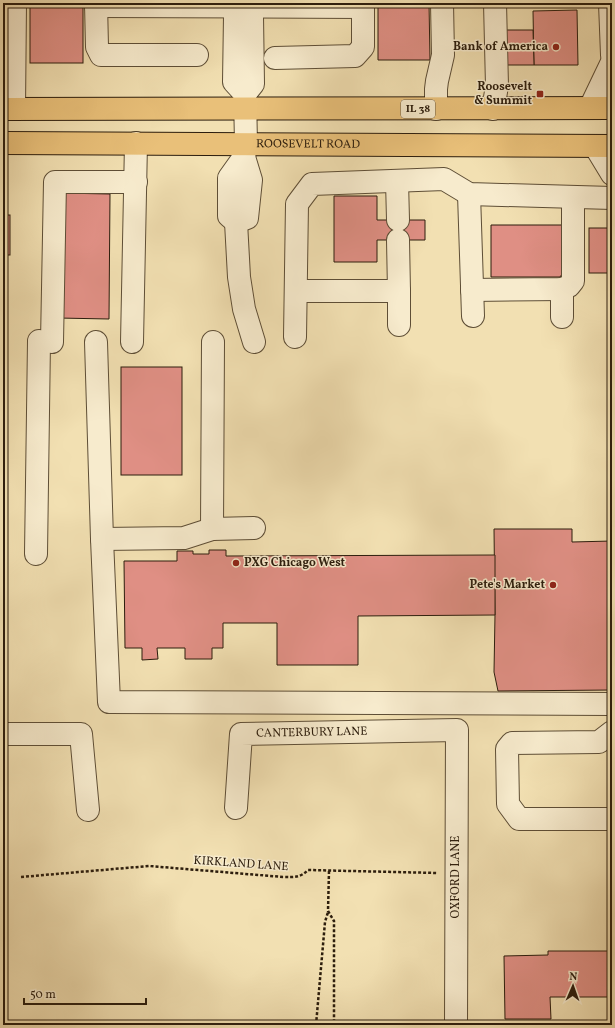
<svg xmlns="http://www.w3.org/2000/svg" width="615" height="1028" viewBox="0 0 615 1028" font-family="Vollkorn,serif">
<rect width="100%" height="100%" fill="#f2e0b2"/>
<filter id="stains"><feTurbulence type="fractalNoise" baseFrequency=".005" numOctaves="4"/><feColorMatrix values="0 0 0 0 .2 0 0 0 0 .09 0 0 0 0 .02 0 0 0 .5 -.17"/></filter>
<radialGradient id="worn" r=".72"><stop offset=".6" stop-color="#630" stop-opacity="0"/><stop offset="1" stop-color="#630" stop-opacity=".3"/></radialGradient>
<g fill="#df8f84" stroke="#2c1d0d">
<rect x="30" y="3" width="53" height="60"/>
<polygon points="378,3 429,3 430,60 378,60"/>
<polygon points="577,10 578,65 534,65 533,11"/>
<polygon points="504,30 533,30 534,65 504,65"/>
<polygon points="59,193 110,194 109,319 58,318"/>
<polygon points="334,196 377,196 377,220 425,220 425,240 377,240 377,262 334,262"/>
<rect x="3" y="215" width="7" height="40"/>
<polygon points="491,225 565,225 565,270 560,277 491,277"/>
<rect x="589" y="228" width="23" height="45"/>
<rect x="121" y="367" width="61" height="108"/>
<polygon points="494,529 572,529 572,542 612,541 612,690 498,691 494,672 495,615"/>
<polygon points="209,550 226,550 226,556 495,555 495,615 358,616 358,665 277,665 277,623 223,623 223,648 212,648 212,659 185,659 185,648 157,648 158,659 142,660 142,648 125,648 124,561 177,561 177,551 193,551 193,554 209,554"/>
<polygon points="548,951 612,951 612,997 550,997 551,1019 505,1019 504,956 548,955"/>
</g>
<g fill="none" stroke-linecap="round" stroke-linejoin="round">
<defs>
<g id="minor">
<polyline points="96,3 97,47 101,55 197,55"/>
<polyline points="610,3 612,55"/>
<polyline points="96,6 363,7"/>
<polyline points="244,7 235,16 234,82 245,94"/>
<polyline points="275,58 355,56 363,47 363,3"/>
<polyline points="590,108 612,62"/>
<polyline points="14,109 15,3"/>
<polyline points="436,109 436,89 437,81 443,55 442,3"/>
<polyline points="493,109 497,86 495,3"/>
<polyline points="595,146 612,174"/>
<polyline points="244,157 246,144 245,94 253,84 252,16 244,7 244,3"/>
<polygon points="244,157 251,180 247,218 236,222 229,216 229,178"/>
<polyline points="397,181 398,220"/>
<polyline points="469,194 473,316"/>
<polyline points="236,222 239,277 244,309 254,342"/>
<polyline points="398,240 399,291"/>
<polyline points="562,289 562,317"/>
<polyline points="472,290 562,289 569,286 573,281 573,197"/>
<polyline points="296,291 399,291 399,325"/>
<polyline points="295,337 297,204 312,184 444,179 469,194 612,198"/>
<polyline points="52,342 55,182 136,182"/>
<polyline points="96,342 102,539 109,702 612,704"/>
<polyline points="132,342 136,143"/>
<polyline points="213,342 212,529 254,528"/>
<polyline points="102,539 184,538 212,529"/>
<polyline points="36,554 39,341"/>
<polyline points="612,732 599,742 512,743 507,749 508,804 519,819 612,819"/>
<polyline points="3,734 81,734 88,810"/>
<path id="s1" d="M236 808 241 734 457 730 456 1025"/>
</g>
<g id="major">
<polyline points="3,109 612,108"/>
<path id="s2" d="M3 143 612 146"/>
</g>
</defs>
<use href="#minor" stroke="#5e4e36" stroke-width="24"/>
<use href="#major" stroke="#2c1d0d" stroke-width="24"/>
<g stroke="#2c1d0d" stroke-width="2.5" stroke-dasharray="3 2" stroke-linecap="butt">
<polyline points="329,871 328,911 334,921 334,1025"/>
<path d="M21 877 149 866 283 877C294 877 300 878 308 870L438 873"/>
<polyline points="316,1025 325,922 328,912"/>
</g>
<use href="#minor" stroke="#f7ebcd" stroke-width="22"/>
<use href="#major" stroke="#e9c079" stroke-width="22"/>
</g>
<g fill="#8f2418" stroke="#f7ebcd" stroke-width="1.5">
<circle cx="556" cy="47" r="4"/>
<rect x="536" y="90" width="8" height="8" rx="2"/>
<circle cx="236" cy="563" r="4"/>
<circle cx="553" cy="585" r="4"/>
</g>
<g text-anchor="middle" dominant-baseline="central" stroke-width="3" stroke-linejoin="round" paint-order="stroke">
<rect fill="#f7ebcd" stroke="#695b47" stroke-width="1" x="401" y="100" width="34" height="18" rx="3"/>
<g font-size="11" font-weight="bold" fill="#2c1d0d">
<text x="418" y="109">IL 38</text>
</g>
<g font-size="12" font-weight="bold" fill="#2c1d0d" stroke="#f7ebcd" text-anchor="end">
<text x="548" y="47">Bank of America</text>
<text x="532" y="87">Roosevelt<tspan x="532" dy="14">&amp; Summit</tspan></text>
<text x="244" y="563" text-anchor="start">PXG Chicago West</text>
<text x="545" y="585">Pete's Market</text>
</g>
<g font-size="12" fill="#2c1d0d" stroke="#f7ebcd">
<text stroke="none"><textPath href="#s2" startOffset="305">ROOSEVELT ROAD</textPath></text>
<text stroke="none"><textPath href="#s1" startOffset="145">CANTERBURY LANE</textPath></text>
<text transform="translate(241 864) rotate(4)">KIRKLAND LANE</text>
<text transform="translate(456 877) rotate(-90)">OXFORD LANE</text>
</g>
</g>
<rect width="615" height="1028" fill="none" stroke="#f2e0b2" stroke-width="16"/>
<rect x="4" y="4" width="607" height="1020" fill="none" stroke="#2c1d0d" stroke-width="2"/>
<rect x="8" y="8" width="599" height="1012" fill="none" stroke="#2c1d0d"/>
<g transform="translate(573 986) rotate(2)" stroke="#f7ebcd" stroke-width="3" paint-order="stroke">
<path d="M0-3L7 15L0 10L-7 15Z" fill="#2c1d0d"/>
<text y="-6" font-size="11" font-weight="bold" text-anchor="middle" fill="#2c1d0d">N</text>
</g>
<path d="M24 998v6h122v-6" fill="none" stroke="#2c1d0d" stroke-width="2"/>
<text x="30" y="998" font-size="12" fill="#2c1d0d" stroke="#f7ebcd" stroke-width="3" paint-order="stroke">50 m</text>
<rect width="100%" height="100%" filter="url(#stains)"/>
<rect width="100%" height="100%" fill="url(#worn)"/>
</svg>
